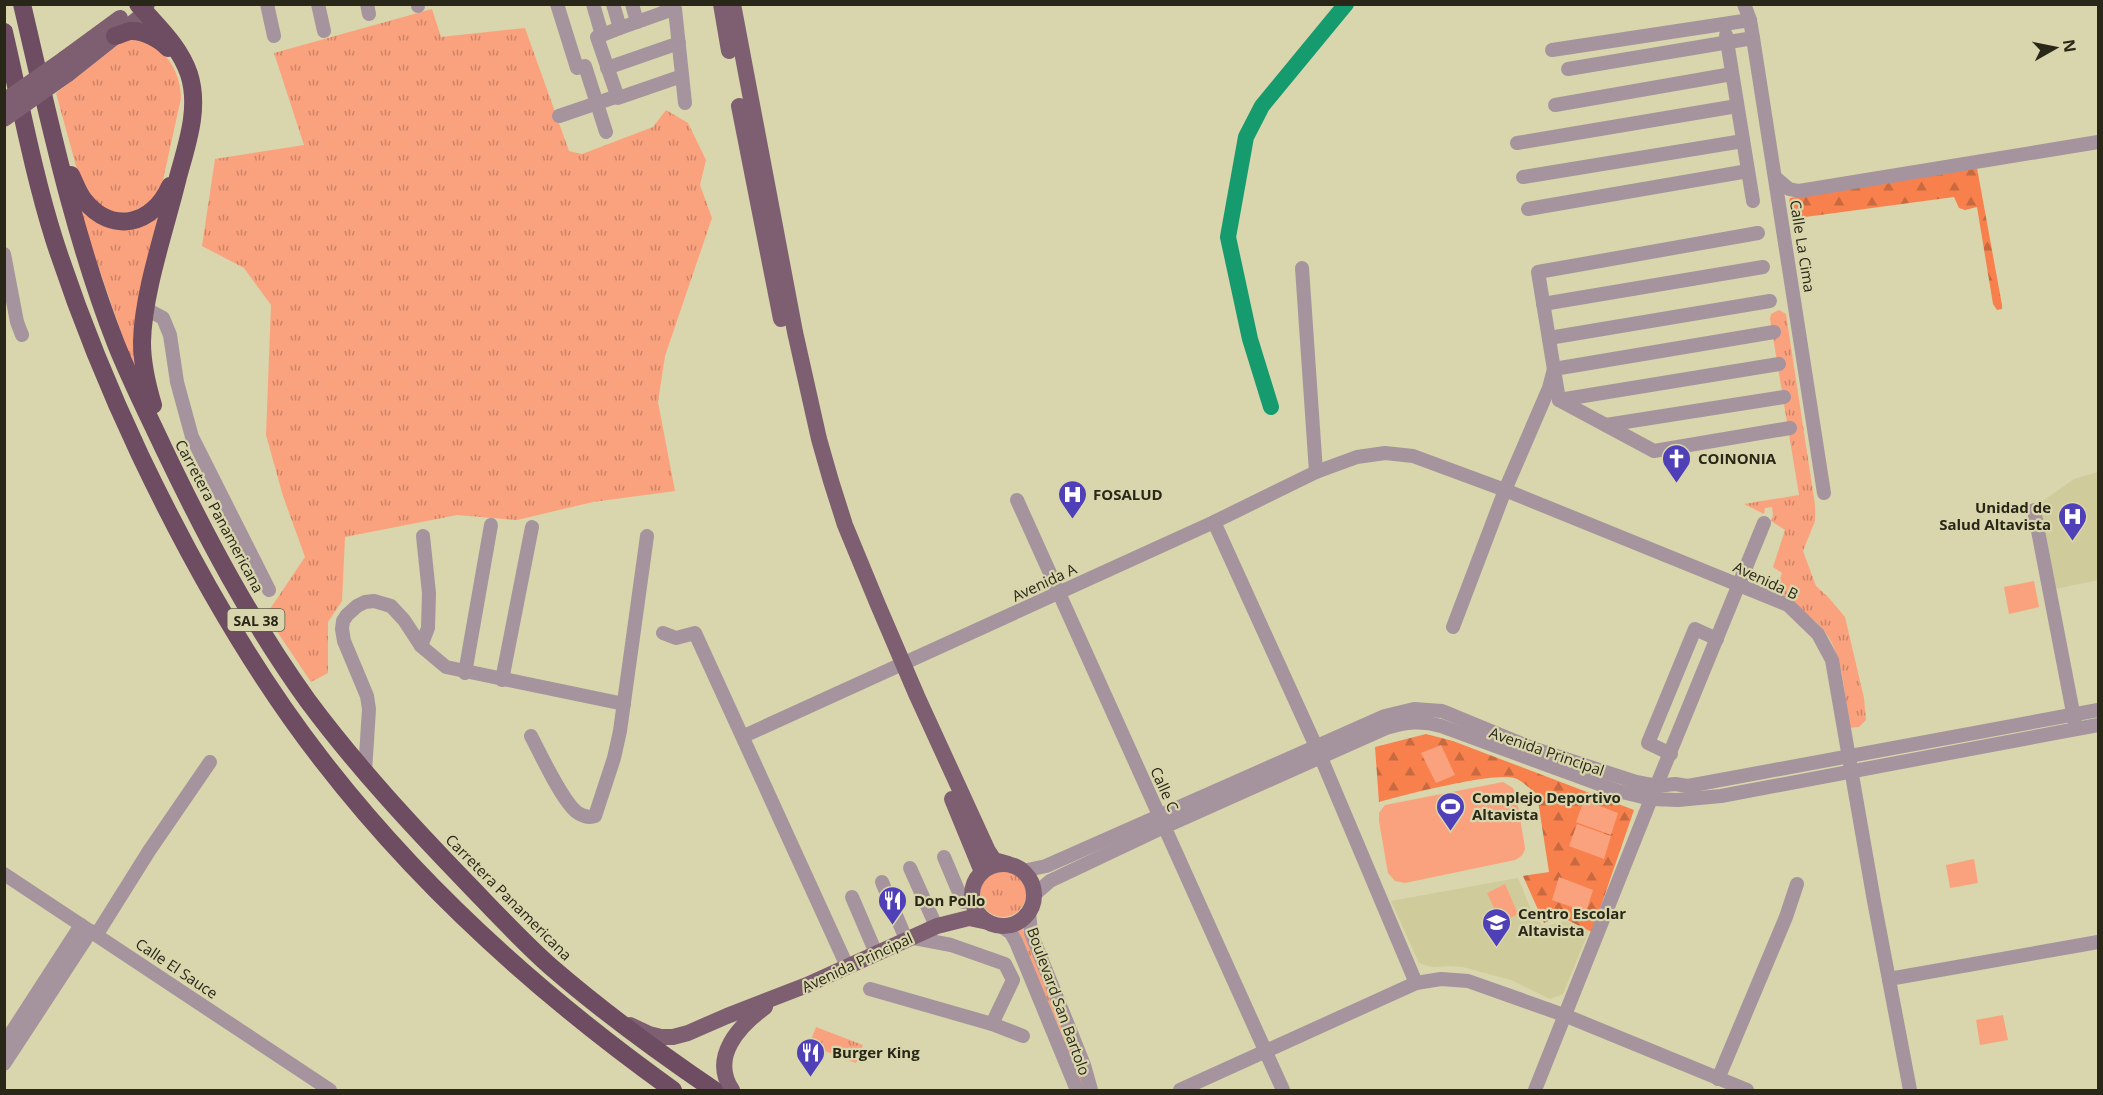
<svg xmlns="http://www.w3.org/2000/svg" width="2103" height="1095" viewBox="0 0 2103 1095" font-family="'Open Sans',sans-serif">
<defs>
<pattern id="grass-tufts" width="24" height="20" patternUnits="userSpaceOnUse" patternTransform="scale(1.5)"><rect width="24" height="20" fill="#faa27e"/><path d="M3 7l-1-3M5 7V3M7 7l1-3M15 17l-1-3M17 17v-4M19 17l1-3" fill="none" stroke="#ca8466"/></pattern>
<pattern id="forest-firs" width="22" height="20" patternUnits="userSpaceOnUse" patternTransform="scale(1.5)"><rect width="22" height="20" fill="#f7804d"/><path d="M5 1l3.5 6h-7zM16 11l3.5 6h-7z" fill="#c8693f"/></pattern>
</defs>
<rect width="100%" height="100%" fill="#d9d5ac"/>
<g fill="#d0cb9a">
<polygon points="2098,472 2098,580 2055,589 2039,504 2074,479"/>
<polygon points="1518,878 1534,917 1543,926 1560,923 1563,920 1589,930 1563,994 1550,999 1511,980 1463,967 1450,966 1432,967 1419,963 1391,901"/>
</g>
<g fill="url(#grass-tufts)">
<polygon points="432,9 441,37 525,28 569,151 582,154 653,127 666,110 688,123 706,160 700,185 712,218 665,356 658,402 675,491 593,502 517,520 457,515 345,537 342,601 328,622 328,673 311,682 266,615 305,557 283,496 266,435 271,305 244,268 202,246 215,159 304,145 274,53"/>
<path d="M128 37C134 38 142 38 147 41 168 52 181 75 181 98L160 194C133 213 131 218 98 207L78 173 56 93Z"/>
<polygon points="76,202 93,217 161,213 139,384"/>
<path d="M1779 310 1786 314 1815 505V521L1803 551 1816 586 1829 598 1845 617 1864 698 1866 720 1859 727 1849 728C1844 695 1845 653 1820 626 1808 613 1791 603 1775 593L1782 573 1773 567 1785 530 1771 521 1773 516 1772 507 1765 508 1764 514 1744 504 1799 495 1770 319 1771 314Z"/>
<circle cx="1003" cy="894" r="23"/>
<polygon points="1022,928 1068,1031 1083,1084 1082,1085 1078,1083 1062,1034 1017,931"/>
<polygon points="816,1027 863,1045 856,1063 809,1045"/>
</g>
<g fill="url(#forest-firs)">
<polygon points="1977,168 2002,305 2002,309 1997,310 1993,304 1977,207 1965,210 1959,208 1954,197 1805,217 1798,215 1789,202 1790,198"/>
<path d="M1426 734 1453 741 1634 810 1592 932 1559 916 1544 923 1523 876 1549 872 1537 794C1530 789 1522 780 1514 778 1493 772 1403 795 1379 802L1375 747Z"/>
</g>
<g fill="#faa27e">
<polygon points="2034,581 2039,607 2009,614 2004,587"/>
<polygon points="1441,745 1455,775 1436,783 1421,753"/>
<path d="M1503 782 1513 788 1516 794 1525 848C1524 854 1521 857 1515 860L1405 883 1395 881 1388 873 1379 821V813L1385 805Z"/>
<polygon points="1584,800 1618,813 1611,835 1576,822"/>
<polygon points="1577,824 1611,836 1604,859 1569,846"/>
<polygon points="1974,859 1978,883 1950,888 1946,865"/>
<polygon points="1559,877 1593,890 1586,912 1552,900"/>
<polygon points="1505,884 1518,914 1501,923 1487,893"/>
<polygon points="2003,1015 2008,1040 1980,1045 1976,1020"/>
</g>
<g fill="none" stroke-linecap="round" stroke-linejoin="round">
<polyline stroke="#159b6e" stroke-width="16" points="1271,407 1250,339 1228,237 1246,137 1262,106 1346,4"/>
<g stroke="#a5949e" stroke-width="14">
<polyline points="267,4 274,36"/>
<polyline points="318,4 324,31"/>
<polyline points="367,4 369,14"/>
<polyline points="418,4 418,6"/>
<polyline points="557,4 577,68 585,66 606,132"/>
<polyline points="593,4 602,35 620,28"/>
<polyline points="613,4 620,28 668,11 666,4"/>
<polyline points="632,4 637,22"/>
<polyline points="1744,4 1750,20 1753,38 1824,493"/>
<polyline points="668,11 675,9 685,103"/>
<polyline points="602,35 597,37 618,98 682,76"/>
<polyline points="1726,35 1753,201"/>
<polyline points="1552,50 1750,20"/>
<polyline points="607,68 679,43"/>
<polyline points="1568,69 1753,38"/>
<polyline points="1555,105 1732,74"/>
<polyline points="559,116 618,96"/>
<polyline points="1517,143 1737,106"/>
<polyline points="1523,177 1743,141"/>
<polyline points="1776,178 1789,189 1799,191 2098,142"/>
<polyline points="1528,209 1748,171"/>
<polyline points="4,254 17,322 22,335"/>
<polyline points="1302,268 1316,472"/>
<polyline points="1543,304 1763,267"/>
<polyline points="146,309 163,318 170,335 177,382 192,437 269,590"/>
<polyline points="1549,338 1770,301"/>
<polyline points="1559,400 1538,272 1758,233"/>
<polyline points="1559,400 1654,451 1790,428"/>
<polyline points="1559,400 1779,364"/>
<polyline points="1606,425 1784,397"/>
<polyline points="1017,500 1283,1090"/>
<polyline points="2034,510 2075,723"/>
<polyline points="1214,522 1319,753 1416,983"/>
<polyline points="1453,627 1505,490 1549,388 1554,369 1774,332"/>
<polyline points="663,633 676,638 695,633 847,966"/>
<polyline points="421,646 428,628 429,593 423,536"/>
<polyline points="465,673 491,525"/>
<polyline points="502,680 532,527"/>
<path d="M531 736C540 753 563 803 578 813 583 816 590 818 595 816L614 758 620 731 647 536"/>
<polyline points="744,736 1214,522 1316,472 1357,457 1385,453 1413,456 1505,490 1788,605 1818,634 1832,660 1874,901 1910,1090"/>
<polyline points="1671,754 1648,743 1695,629 1717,639"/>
<polyline points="365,772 369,709 367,696 344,641 342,629 343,621 347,615 357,606 365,602 374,601 391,606 404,620 421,646 446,667 624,704"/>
<polyline points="944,857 963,902"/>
<polyline points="910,868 936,926"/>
<polyline points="1023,871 1046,866 1385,716 1414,709 1442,711 1532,748 1636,782 1657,786 1675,784 1688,786 2098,710"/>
<polyline points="4,874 330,1090"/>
<polyline points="882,882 906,939"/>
<path d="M1034 895 1050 881 1164 827 1386 728C1406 722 1421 720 1441 726L1618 791 1651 799 1678 800 1721 796 2098 725"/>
<polyline points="852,897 876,953"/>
<polyline points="1029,912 1031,933 1084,1065 1091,1090"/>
<polyline points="1001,926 1011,933 1016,942 1077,1090"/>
<polyline points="97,934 149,851 210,762"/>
<polyline points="909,937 951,945 1005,964 1013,980 992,1024"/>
<polyline points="1889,979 2098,942"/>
<polyline points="870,989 992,1024 1023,1036"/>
<polyline points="4,1044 81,925"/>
<polyline points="4,1064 91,931"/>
<polyline points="1718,1079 1786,917 1797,884"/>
<polyline points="1180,1090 1416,983 1441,979 1468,981 1564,1015 1747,1090"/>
<polyline points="1535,1090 1651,799 1764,523"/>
</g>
<g stroke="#7d5f71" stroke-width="16">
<polyline points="721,4 729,51"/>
<polyline points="733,4 795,332 819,439 831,481 845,525 878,605 917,696 988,851 994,860 1008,864"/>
<polyline points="64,59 120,18"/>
<polyline points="68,74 140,17 147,4"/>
<polyline points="739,106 781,319"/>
<polyline points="952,799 982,872"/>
<circle cx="1003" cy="895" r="31"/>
<polyline points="630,1025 649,1034 661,1037 673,1037 688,1033 727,1016 807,985 937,926 969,918 988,922"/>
<path d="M732 1090C710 1057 739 1026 765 1007"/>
</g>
<g stroke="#6e4c61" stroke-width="18">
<path d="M22 4C49 119 73 234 116 344 130 379 147 413 163 447 205 535 251 622 308 701 357 767 413 827 470 886 496 913 522 941 550 966 602 1011 658 1052 714 1090"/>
<path d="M138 4C157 26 179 45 189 74 200 108 187 144 178 177 166 227 143 292 142 342 142 364 147 385 153 405"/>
<path d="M4 32C20 101 33 172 54 239 78 313 107 385 140 455 191 562 249 666 322 760 420 887 543 997 673 1090"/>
<path d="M115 36C120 35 125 32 130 31 143 30 160 39 168 48"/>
<path d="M71 175C75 183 78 193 84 200 112 235 153 225 170 186"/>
</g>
<g stroke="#7d5f71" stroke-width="16">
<polyline points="4,101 64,59"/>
<polyline points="4,119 68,74"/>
</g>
</g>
<defs>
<symbol id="church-pin" viewBox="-11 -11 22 30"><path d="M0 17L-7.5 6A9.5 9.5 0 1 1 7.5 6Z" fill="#5040b7" stroke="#d9d5ac"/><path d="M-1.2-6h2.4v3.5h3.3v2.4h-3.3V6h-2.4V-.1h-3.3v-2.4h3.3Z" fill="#fff"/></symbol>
<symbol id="hospital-pin" viewBox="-11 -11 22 30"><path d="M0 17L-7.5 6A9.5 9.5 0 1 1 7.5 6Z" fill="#5040b7" stroke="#d9d5ac"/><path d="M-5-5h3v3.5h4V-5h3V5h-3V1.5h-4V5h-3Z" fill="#fff"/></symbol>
<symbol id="stadium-pin" viewBox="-11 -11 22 30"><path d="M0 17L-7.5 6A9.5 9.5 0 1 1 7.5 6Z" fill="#5040b7" stroke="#d9d5ac"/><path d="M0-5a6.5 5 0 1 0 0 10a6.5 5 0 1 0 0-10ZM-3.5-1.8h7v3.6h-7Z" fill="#fff"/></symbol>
<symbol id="restaurant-pin" viewBox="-11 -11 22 30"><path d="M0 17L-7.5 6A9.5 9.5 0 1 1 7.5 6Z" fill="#5040b7" stroke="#d9d5ac"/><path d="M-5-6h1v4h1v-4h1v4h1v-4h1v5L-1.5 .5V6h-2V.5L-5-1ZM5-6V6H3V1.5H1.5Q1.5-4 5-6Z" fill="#fff"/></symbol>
<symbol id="school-pin" viewBox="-11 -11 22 30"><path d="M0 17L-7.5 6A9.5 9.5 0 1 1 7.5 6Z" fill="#5040b7" stroke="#d9d5ac"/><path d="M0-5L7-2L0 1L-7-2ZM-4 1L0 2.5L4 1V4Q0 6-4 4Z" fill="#fff"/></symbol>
</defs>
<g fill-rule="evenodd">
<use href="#church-pin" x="1660" y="442" width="33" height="45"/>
<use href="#hospital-pin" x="1056" y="478" width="33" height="45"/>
<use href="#hospital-pin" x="2056" y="500" width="33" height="45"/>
<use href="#stadium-pin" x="1434" y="790" width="33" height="45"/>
<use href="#restaurant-pin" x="876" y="884" width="33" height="45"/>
<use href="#school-pin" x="1480" y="906" width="33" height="45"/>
<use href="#restaurant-pin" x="794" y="1036" width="33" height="45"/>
</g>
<g text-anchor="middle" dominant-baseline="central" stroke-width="4.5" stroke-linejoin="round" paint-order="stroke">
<rect fill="#d9d5ac" stroke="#5e5c44" stroke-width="1.5" x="227.5" y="609" width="57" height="22" rx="4.5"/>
<g font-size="14" font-weight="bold" fill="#292818">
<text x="256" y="620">SAL 38</text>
</g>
<g font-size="15" fill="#292818" stroke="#d9d5ac">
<text transform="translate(1803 246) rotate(81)">Calle La Cima</text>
<text transform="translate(220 516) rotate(62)">Carretera Panamericana</text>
<text transform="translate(1766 580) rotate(25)">Avenida B</text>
<text transform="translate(1044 582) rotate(-25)">Avenida A</text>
<text transform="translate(1547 751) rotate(19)">Avenida Principal</text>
<text transform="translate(1165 789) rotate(66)">Calle C</text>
<text transform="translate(509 897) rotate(45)">Carretera Panamericana</text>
<text transform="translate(857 962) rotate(-25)">Avenida Principal</text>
<text transform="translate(177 968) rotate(34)">Calle El Sauce</text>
<text transform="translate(1059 1001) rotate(70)">Boulevard San Bartolo</text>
</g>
<g font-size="15" font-weight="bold" fill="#292818" stroke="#d9d5ac" text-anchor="start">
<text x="1698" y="458">COINONIA</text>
<text x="1093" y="494">FOSALUD</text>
<text x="2051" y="507" text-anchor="end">Unidad de<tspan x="2051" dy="17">Salud Altavista</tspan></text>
<text x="1472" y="797">Complejo Deportivo<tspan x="1472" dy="17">Altavista</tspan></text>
<text x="914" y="900">Don Pollo</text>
<text x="1518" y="913">Centro Escolar<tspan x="1518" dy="17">Altavista</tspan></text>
<text x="832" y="1052">Burger King</text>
</g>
</g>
<rect width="2103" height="1095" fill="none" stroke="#292818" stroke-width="12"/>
<g transform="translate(2055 48) rotate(81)" stroke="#d9d5ac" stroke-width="4.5" paint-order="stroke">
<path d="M0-4.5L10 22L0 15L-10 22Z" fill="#292818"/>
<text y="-9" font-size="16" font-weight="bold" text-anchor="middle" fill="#292818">N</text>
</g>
</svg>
